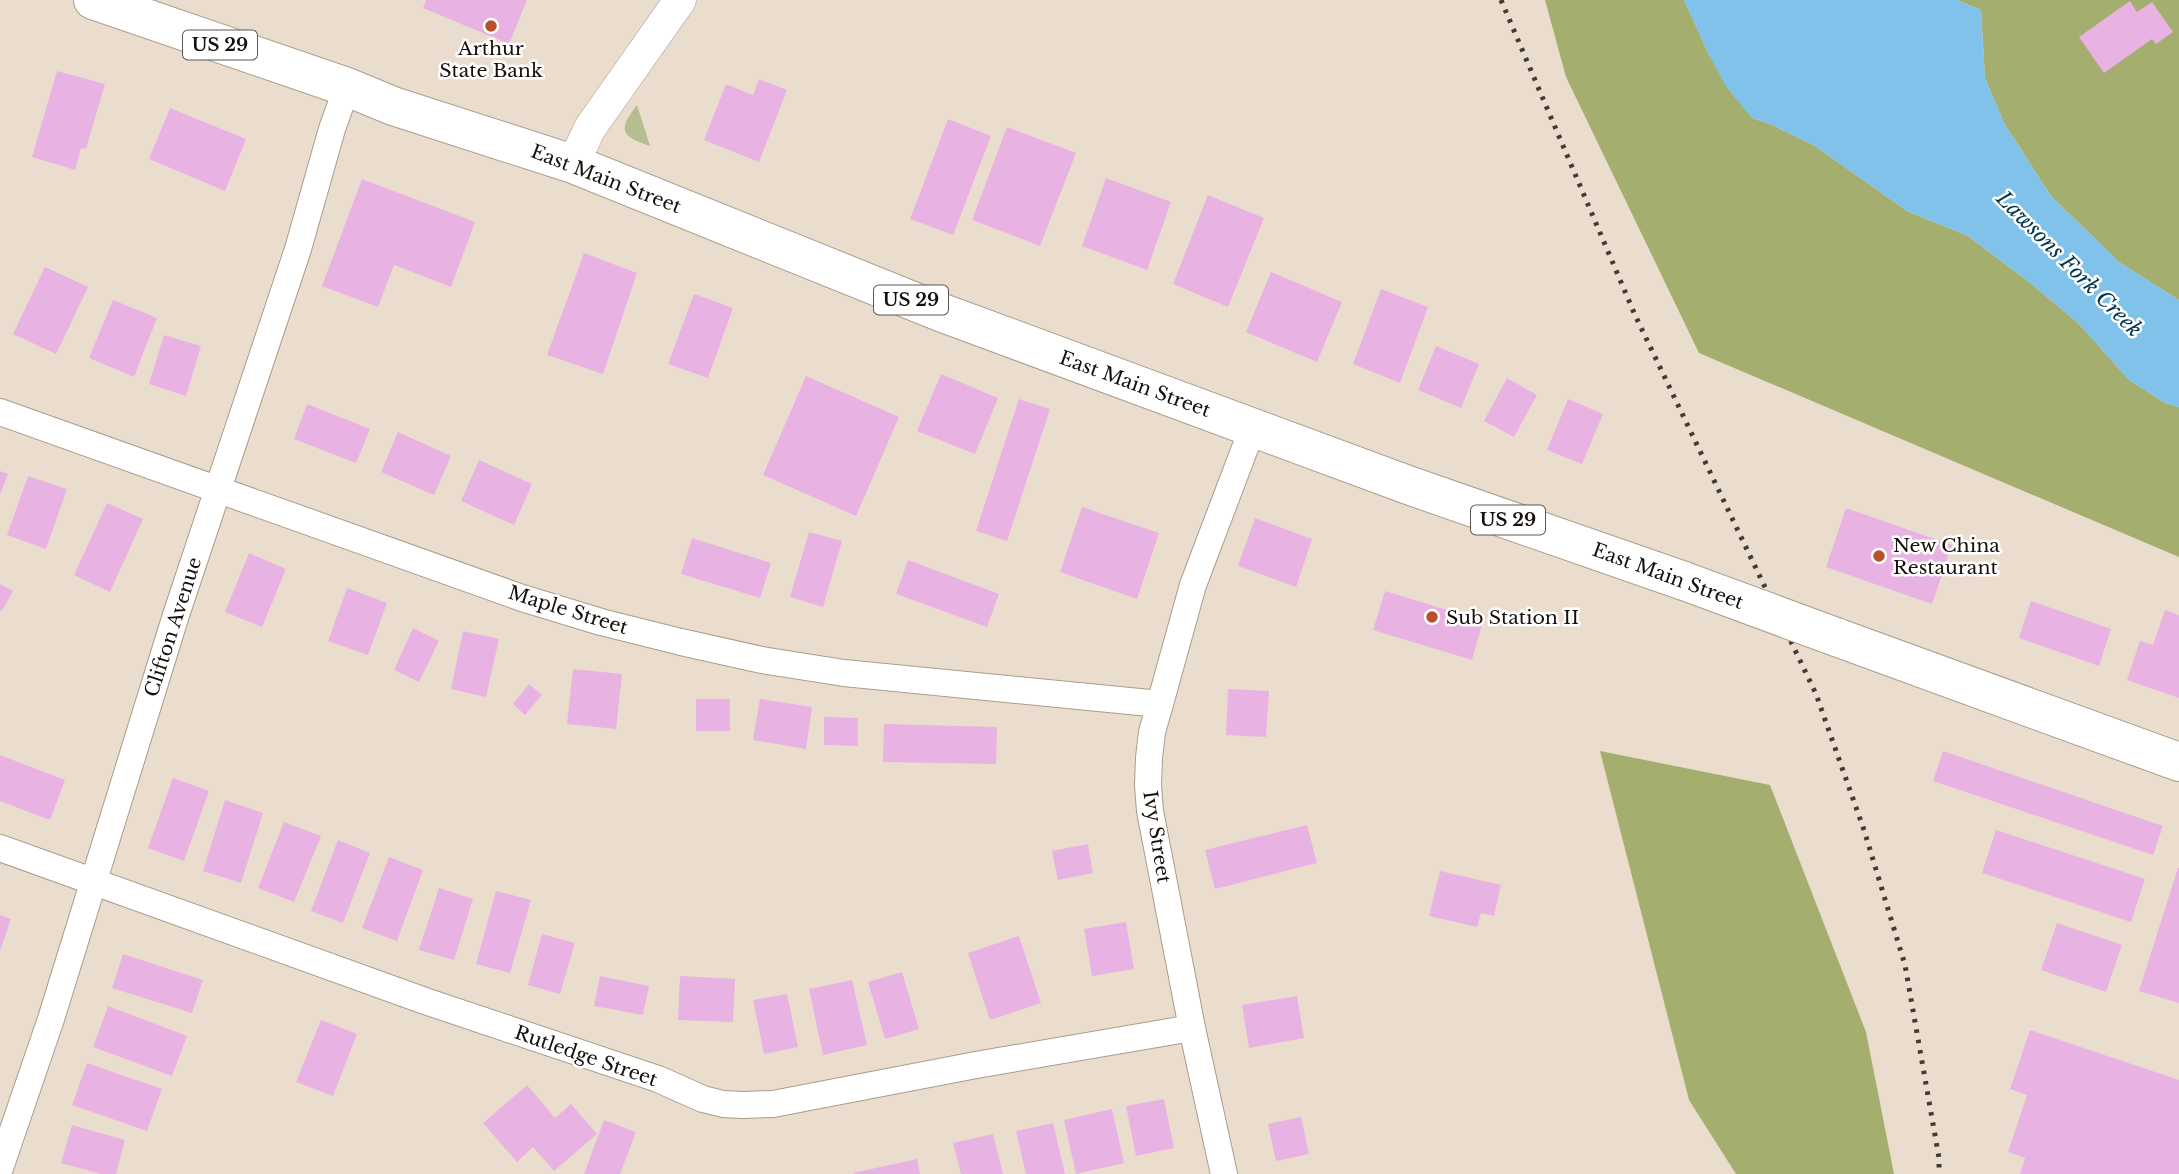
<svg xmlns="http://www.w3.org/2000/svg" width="2179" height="1174" viewBox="0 0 2179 1174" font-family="'Libre Baskerville',serif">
<rect width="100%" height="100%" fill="#ebddcd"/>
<path fill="#b5be90" d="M637 105 650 146C620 136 618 130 637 105Z"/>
<g fill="#a4af6f">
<polygon points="1545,0 1684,0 1709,55 1752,118 1770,124 1815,146 1907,211 1968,236 2029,282 2079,324 2128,379 2165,403 2179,407 2179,557 1699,353 1566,77"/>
<polygon points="1957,0 2179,0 2179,300 2119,262 2051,196 2004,123 1985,78 1981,10"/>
<polygon points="1600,751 1770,785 1866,1032 1894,1174 1736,1174 1689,1100"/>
</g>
<polygon fill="#80c2e9" points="1684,0 1957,0 1981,10 1985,78 2004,123 2051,196 2119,262 2179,300 2179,407 2165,403 2128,379 2079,324 2029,282 1968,236 1907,211 1815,146 1770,124 1752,118 1727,88 1709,55"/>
<g fill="#e8b3e2">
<polygon points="426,0 527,0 509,44 423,8"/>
<polygon points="2130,1 2137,12 2152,2 2173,32 2156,44 2152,39 2104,73 2079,37"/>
<polygon points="57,71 105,84 86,149 81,148 75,170 32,157"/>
<polygon points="759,79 787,90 759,162 704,140 726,84 753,95"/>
<polygon points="170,108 246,139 225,191 149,159"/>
<polygon points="948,119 991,136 953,235 910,219"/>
<polygon points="1007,127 1076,153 1040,246 972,220"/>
<polygon points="1106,178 1171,202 1147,270 1082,246"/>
<polygon points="362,179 475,222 451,287 394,265 378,307 322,286"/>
<polygon points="1208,195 1264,218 1228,307 1173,284"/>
<polygon points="584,253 637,273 603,374 547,355"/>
<polygon points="45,267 88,287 56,354 13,334"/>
<polygon points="1271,272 1342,302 1317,362 1246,332"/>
<polygon points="1381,289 1428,307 1400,383 1353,364"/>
<polygon points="694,294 733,308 708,378 668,364"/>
<polygon points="113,300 157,318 134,377 89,358"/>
<polygon points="164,335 201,346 186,396 149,384"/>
<polygon points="1436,346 1479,364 1461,408 1418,390"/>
<polygon points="941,374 998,398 975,454 917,431"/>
<polygon points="806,376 899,417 856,516 763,475"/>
<polygon points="1507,378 1537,395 1514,437 1484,421"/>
<polygon points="1019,399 1050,409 1007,541 976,531"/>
<polygon points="1568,399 1603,414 1582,464 1547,450"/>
<polygon points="307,404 370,429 356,463 294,439"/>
<polygon points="398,432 451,456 434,495 381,472"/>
<polygon points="479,460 532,484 514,525 461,501"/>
<polygon points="0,471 8,474 0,495"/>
<polygon points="28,476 67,489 46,549 7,535"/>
<polygon points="107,503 143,519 110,592 74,575"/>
<polygon points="1082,507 1159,533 1137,599 1060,572"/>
<polygon points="1846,508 1952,545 1932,604 1826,567"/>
<polygon points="1255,518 1312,539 1296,587 1238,566"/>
<polygon points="809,532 842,541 823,607 790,597"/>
<polygon points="692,538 771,563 760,598 681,574"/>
<polygon points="249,553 286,569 262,627 225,612"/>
<polygon points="908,560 999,594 987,627 896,594"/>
<polygon points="0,584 13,591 2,611 0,610"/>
<polygon points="347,588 387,603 368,655 328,641"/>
<polygon points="1385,591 1483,621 1472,660 1373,630"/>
<polygon points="2031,601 2111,629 2099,666 2019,638"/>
<polygon points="2165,610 2179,615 2179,698 2127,680 2140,641 2153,645"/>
<polygon points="413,628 439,641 419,682 394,670"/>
<polygon points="463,631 499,639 486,697 451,689"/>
<polygon points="573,669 622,674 616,729 567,724"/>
<polygon points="529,684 542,695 525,715 513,704"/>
<polygon points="1228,689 1269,691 1266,737 1226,735"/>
<rect x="696" y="699" width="34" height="32"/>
<polygon points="760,699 812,707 806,749 753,740"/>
<polygon points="824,717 858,718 858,746 824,745"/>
<polygon points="884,724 997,727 996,764 883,762"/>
<polygon points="1943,751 2163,826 2153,855 1933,781"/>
<polygon points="0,755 65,780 50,820 0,801"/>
<polygon points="173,778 209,791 184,861 148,848"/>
<polygon points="225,800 263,813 241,883 203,871"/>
<polygon points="284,822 321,836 294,902 258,888"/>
<polygon points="1307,825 1317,863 1215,889 1205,850"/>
<polygon points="1996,830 2145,879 2131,922 1982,873"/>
<polygon points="338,840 370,853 343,923 311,911"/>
<polygon points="1088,844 1093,873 1058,880 1052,851"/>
<polygon points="389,857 423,870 397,941 362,928"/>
<polygon points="2178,868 2179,868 2179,1003 2139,991"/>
<polygon points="1440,871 1501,885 1494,916 1481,913 1477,927 1429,916"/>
<polygon points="439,888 473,899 454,960 419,950"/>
<polygon points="496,891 531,900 510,973 476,964"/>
<polygon points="0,915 11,919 0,951"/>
<polygon points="1126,922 1134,969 1092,976 1084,929"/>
<polygon points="2057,923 2122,945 2106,992 2041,970"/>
<polygon points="542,934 575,943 560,994 528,985"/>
<polygon points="1019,936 1041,1003 990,1020 968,953"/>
<polygon points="123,954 203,980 192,1013 112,988"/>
<polygon points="902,972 919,1029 885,1039 868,982"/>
<polygon points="600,976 649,986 643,1015 594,1006"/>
<polygon points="680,976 735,979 733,1022 678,1020"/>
<polygon points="852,980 867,1045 823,1055 809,989"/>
<polygon points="787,994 798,1047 764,1054 753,1000"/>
<polygon points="1297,996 1304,1038 1249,1048 1242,1005"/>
<polygon points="108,1006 187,1036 172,1076 93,1047"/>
<polygon points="321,1020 357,1034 333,1096 296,1082"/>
<polygon points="2030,1030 2179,1080 2179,1174 2020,1174 2025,1158 2008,1152 2027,1095 2010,1089"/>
<polygon points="87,1063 162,1089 147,1131 72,1105"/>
<polygon points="527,1085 555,1118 571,1104 597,1134 554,1171 533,1147 517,1162 483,1123"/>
<polygon points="1164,1099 1174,1148 1136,1156 1126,1106"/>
<polygon points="1112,1109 1124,1163 1076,1174 1064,1120"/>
<polygon points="1301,1117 1309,1154 1276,1161 1268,1124"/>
<polygon points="604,1120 636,1132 620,1174 584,1174"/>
<polygon points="1053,1123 1065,1174 1026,1174 1016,1131"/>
<polygon points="72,1125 125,1140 116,1174 101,1174 61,1163"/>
<polygon points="993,1134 1003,1174 961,1174 953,1143"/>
<polygon points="917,1159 920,1174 854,1174 853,1173"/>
</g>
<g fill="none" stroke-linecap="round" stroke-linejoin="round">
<defs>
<g id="minor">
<polyline points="0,412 522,598 601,622 681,642 762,660 844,673 1160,704"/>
<polyline points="0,848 425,1001 658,1079 703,1099 723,1104 743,1105 773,1104 976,1065 1192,1028"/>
<polyline points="0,1168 51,1019 176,615 298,249 332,129 347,87"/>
<polyline points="1224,1174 1192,1028 1150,811 1148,785 1149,758 1152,732 1160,704 1193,585 1253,427"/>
</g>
<polyline id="tertiary" points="573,164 590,128 680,0"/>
<g id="primary">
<polyline points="93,0 347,87 393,106 573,164 940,312 1408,485 1684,581"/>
<polyline points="1836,637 2179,762"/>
</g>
</defs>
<use href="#minor" stroke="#a99d8d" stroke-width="28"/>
<use href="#tertiary" stroke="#a99d8d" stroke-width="33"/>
<use href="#primary" stroke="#a99d8d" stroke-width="40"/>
<use href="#minor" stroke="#fff" stroke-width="26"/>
<use href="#tertiary" stroke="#fff" stroke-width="32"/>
<use href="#primary" stroke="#fff" stroke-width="38"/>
<polyline stroke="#413b33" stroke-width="5" stroke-dasharray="3.5 7" stroke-linecap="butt" points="1501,0 1635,315 1816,694 1864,830 1905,965 1939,1158 1939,1174"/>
<defs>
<polyline id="primary-bridge" points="1684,581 1836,637"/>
</defs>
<use href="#primary-bridge" stroke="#a99d8d" stroke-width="40" stroke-linecap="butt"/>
<use href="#primary-bridge" stroke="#fff" stroke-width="38"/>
</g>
<g fill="#b8512a" stroke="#fff" stroke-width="2.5">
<circle cx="491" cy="26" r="7"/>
<circle cx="1879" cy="556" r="7"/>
<circle cx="1432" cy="617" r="7"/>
</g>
<g text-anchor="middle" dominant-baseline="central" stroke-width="5" stroke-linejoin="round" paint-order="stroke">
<g fill="#fff" stroke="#5b5854" stroke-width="2">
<rect x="183" y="30.5" width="74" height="29" rx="5"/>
<rect x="874" y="285.5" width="74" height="29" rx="5"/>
<rect x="1471" y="505.5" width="74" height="29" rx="5"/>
</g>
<g font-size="18" font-weight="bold" fill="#15100b">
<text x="220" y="45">US 29</text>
<text x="911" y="300">US 29</text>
<text x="1508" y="520">US 29</text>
</g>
<g font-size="19" fill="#15100b" stroke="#fff" text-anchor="start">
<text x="491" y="48" text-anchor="middle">Arthur<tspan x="491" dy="22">State Bank</tspan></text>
<text x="1893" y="545">New China<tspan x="1893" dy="22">Restaurant</tspan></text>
<text x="1446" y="617">Sub Station II</text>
</g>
<g font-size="19" fill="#15100b" stroke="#fff">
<text transform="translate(606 179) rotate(21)">East Main Street</text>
<text transform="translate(1135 384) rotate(20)">East Main Street</text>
<text transform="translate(1668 576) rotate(20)">East Main Street</text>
<text transform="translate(568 610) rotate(17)">Maple Street</text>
<text transform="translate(173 627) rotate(-72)">Clifton Avenue</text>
<text transform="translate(1157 837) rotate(81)">Ivy Street</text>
<text transform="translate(586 1056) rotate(19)">Rutledge Street</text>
</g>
<g font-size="21" font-style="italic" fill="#003851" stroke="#fff">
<text transform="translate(2069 264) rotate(45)">Lawsons Fork Creek</text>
</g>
</g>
</svg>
